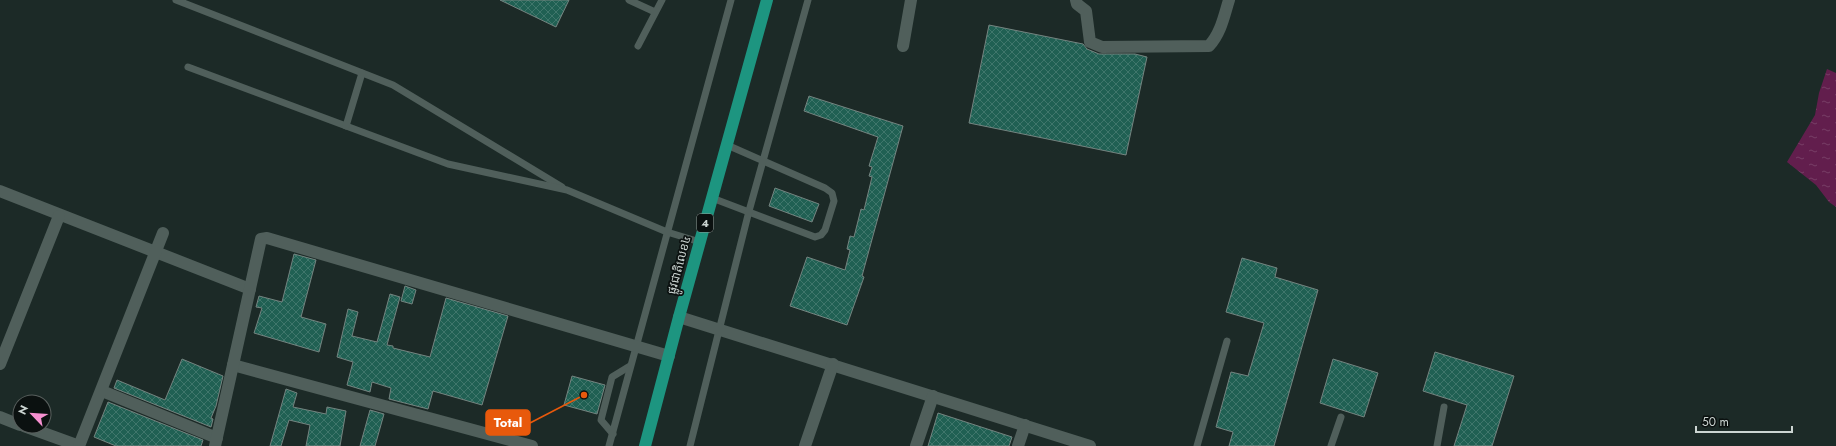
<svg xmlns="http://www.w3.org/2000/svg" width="1836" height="446" viewBox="0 0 1836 446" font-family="Jost,'Noto Sans Khmer',sans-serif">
<defs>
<pattern id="water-ripples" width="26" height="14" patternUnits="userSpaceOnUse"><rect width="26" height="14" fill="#621e4d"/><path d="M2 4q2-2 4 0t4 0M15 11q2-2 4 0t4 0" fill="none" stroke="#773e66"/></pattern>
<pattern id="building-cross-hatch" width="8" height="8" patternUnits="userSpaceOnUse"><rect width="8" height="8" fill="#206053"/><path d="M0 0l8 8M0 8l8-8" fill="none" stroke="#3f766b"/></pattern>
</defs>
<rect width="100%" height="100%" fill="#1c2a27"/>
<polygon fill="url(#water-ripples)" points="1827,69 1836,73 1836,207 1829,202 1816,185 1787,162 1815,115 1819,93"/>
<g fill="url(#building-cross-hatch)" stroke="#748480">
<polygon points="500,0 569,0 556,27"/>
<polygon points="989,25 1083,44 1087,49 1099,54 1135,54 1147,57 1126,155 969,123"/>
<polygon points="809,96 903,126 862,276 864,277 847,325 790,306 807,257 845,270 850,250 847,249 850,236 854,237 861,209 864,210 872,177 869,176 872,167 869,166 878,137 804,111"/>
<polygon points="775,188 819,204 812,222 769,206"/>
<polygon points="294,254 316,260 301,317 326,324 319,352 254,333 262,308 256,307 259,296 282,302"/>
<polygon points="1242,258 1277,268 1275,277 1318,290 1274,446 1229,446 1233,432 1216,427 1231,372 1248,376 1264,323 1226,312"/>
<polygon points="405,286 416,290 412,304 401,301"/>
<polygon points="390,294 400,297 387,345 393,346 393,348 430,357 446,298 508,316 482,405 433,391 428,409 389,399 391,388 372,382 370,392 347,385 353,362 337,357 348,309 358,312 352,336 377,342"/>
<polygon points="1435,352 1514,376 1492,446 1454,446 1467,405 1423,391"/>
<polygon points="182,359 223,376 216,406 211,418 213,419 211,427 114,388 117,380 165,400"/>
<polygon points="1333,359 1378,373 1364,417 1320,403"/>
<polygon points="572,376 605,385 597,414 564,405"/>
<polygon points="286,389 297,393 293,407 326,414 327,407 346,411 340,446 306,446 310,425 289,420 281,446 270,446"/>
<polygon points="108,402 203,440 201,446 116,446 94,437"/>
<polygon points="370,410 384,414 375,446 360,446"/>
<polygon points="938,413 1012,437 1009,446 928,446"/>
</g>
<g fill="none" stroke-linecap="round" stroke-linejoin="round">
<g stroke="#505f5b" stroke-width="7">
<polyline points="176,0 393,85 562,187"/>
<polyline points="629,0 655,12"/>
<polyline points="638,46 662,0"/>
<polyline points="188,67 448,164 567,190 667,232 700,242"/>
<polyline points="346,126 362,73"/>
<polyline points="712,198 815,237 821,235 825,230 834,201 832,193 825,188 727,145"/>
<polyline points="613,434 601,420 612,377 630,366"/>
<polyline points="609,446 731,0"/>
<polyline points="690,446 749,211 808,0"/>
<polyline points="1197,446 1227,341"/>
<polyline points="1331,446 1341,417"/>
<polyline points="1437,446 1444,407"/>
</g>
<g stroke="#505f5b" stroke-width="12">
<path d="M1076 0 1077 4 1086 11 1090 42 1102 47 1209 46C1221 33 1224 16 1229 0"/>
<polyline points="903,46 911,0"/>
<polyline points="0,191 250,289"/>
<polyline points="679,317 1090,446"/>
<polyline points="0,364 59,216"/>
<polyline points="233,365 532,446"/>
<polyline points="102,391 217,438"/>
<polyline points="0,417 20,425"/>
<polyline points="24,426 79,446"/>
<polyline points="79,446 163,233"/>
<polyline points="215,446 261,239 267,238 669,356"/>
<polyline points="805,446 833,364"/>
<polyline points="916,446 933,396"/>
<polyline points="1018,446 1025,425"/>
</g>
<polyline stroke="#1d9580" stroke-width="12" points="645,446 679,317 767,0"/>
</g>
<g text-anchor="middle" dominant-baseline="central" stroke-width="3.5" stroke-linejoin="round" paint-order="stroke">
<rect fill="#0b1110" stroke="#919a97" stroke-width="1" x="697" y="214" width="16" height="18" rx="3"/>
<g font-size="11" font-weight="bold" fill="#cbd4d1">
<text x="705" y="223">4</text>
</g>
<g font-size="12" fill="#cbd4d1" stroke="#0b1110">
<text transform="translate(679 265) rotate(-75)">ផ្លូវជាតិលេខ៤</text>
</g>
</g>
<path fill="none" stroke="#e8590c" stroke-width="1.5" d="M584 395L530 423"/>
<circle fill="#e8590c" stroke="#0b1110" stroke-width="1.5" cx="584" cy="395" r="4"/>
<rect fill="#e8590c" stroke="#e8590c" stroke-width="1.5" x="486" y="410" width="44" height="25" rx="4"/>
<g font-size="13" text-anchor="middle" font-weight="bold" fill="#fff">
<text x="508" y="427">Total</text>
</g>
<g transform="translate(32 414) rotate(295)"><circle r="19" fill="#0b1110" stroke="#585f5d"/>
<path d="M0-3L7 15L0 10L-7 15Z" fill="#f690d0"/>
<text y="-6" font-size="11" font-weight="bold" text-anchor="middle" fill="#cbd4d1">N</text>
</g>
<path d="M1696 426v6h96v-6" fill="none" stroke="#cbd4d1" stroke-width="2"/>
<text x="1702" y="426" font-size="12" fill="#cbd4d1" stroke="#0b1110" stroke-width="3" paint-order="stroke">50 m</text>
</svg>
